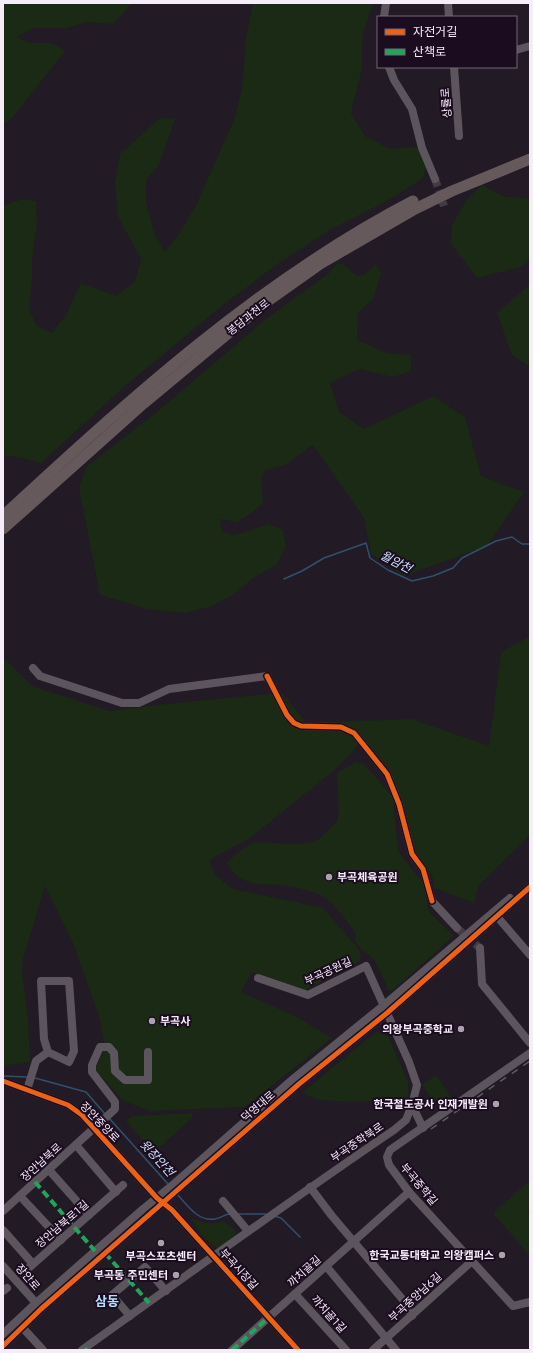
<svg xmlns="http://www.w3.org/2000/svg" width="533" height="1353" viewBox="0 0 533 1353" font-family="Jost,'Noto Sans KR',sans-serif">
<rect width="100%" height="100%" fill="#221a24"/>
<g fill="#1a2a14">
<polygon points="3,3 132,3 113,24 87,22 66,28 33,28 17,37 30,43 52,43 65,51 12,118 3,125"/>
<polygon points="253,3 373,3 362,36 362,68 351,113 365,136 390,149 410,147 418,148 426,168 422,179 385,202 333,228 279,263 223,305 125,386 41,463 21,458 3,455 3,206 22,199 36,201 37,225 32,258 32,278 29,309 37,326 52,333 67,313 81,283 116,296 135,282 141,259 118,217 115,182 120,154 160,118 175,119 159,165 146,180 146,202 154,233 165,252 181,231 197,203 234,120 242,88 246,39"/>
<polygon points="482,185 503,196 530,199 530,261 520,267 477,278 451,244 452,225 467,199"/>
<polygon points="337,263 344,265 357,276 364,275 376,264 381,273 373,299 358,313 357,340 387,353 411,355 411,371 393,377 359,369 330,383 339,412 364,429 433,396 465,417 481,476 524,492 487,546 404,576 371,554 364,518 313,445 285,465 265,470 261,479 263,502 253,512 237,522 220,519 222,532 235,535 269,524 283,530 286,547 276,565 253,578 233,595 210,607 184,613 147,609 100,595 79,488 86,467 158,411 267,318 328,274"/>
<polygon points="530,284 530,367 512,355 497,313"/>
<polygon points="530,636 530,835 479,885 474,903 434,888 432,875 414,852 388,770 360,743 336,769 250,838 211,859 210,863 212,869 215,875 233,889 323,908 360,951 360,961 306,990 252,972 241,992 297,1017 332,1038 245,1107 149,1111 122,1100 95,1069 105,1048 100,1019 73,943 45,886 23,959 22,973 28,1017 30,1062 3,1066 3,657 32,686 109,711 184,702 282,693 307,723 412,719 489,746 501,652"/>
<path d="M356 762 364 764 393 797 398 851 423 883 429 912 454 936 390 992 387 989 385 982 374 959 362 950 354 940 356 933C346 921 333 900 318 894 307 890 292 886 280 885 258 884 239 886 227 863L237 853 254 842 301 844 316 841 327 832 337 821 339 811 337 773Z"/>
<path d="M376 1032 388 1036 408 1082V1096L404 1107C395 1105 386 1104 376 1102 360 1101 313 1104 303 1092Z"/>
<polygon points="436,1075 453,1100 440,1110 422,1085"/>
<polygon points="192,1113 192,1118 154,1152 126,1121 132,1116"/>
<polygon points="530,1180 530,1209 527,1211 530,1215 530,1256 493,1213"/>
<path d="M192 1218C203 1223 211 1225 223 1221L234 1229 236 1235 219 1249C209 1244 194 1228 192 1218Z"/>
</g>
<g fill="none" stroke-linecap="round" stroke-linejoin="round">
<g stroke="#30506f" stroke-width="1.5">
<polyline points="284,579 302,571 324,558 366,543 370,558 388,570 412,581 433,576 453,568 462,558 496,541 512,537 522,544 530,544"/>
<polyline points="3,1076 27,1077"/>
<polyline points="35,1078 86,1092 105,1114"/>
<polyline points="109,1118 168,1184"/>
<path d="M177 1194C187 1205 198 1222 215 1219 221 1218 225 1214 230 1214"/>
<polyline points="238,1214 266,1214"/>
<polyline points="274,1216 281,1218 300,1237"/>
</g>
<g stroke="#423a44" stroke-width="8" stroke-dasharray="8 4" stroke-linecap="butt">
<polyline points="435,179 444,206"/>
<polyline points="457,928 480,948"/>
</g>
<g stroke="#5c555e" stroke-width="8">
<polyline points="448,3 449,17"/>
<polyline points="384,17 386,3"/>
<polyline points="516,50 530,46"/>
<polyline points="389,67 394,80 412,109 422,148 435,179"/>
<polyline points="454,67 459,136"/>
<polyline points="33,668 40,676 122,703 139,703 169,689 267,676 287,715 294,723 301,726 341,727 354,733 387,774 399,804 412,854 423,869 432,901 457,928"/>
<polyline points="494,913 530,955"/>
<polyline points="480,948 482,984 530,1043"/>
<polyline points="530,1053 390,1150 387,1157 389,1165 409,1192 513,1306 530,1302"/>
<polyline points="3,1081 68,1105 82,1115 157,1198 172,1210 298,1350"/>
<polyline points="27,1090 36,1061 48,1052 69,1062 74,1051 69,981 41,981 44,1039 48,1052"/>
<polyline points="412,1105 423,1128"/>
<polyline points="76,1145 116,1192"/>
<polyline points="49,1170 89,1215"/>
<polyline points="310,1187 332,1216 404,1301 412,1316"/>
<polyline points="20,1196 61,1240"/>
<polyline points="223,1201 248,1231"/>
<polyline points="3,1211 115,1109 115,1102 92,1072 92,1065 100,1047 109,1047 114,1053 115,1071 125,1080 148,1080 148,1052"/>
<polyline points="3,1230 33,1264"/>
<polyline points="3,1266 36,1303"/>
<polyline points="326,1266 396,1350"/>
<polyline points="23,1273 123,1185"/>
<polyline points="3,1291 7,1288"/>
<polyline points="295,1294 346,1350"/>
<polyline points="130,1316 112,1295 145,1267 166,1291"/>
<polyline points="22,1327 43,1350"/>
<polyline points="3,1334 36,1303 143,1209 175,1183 293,1079 384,1005 510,898"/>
<polyline points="3,1346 41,1309 299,1084 387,1013 530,887"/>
<path d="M82 1350C186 1276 289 1201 394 1130L406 1120 412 1105 417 1085 409 1062 366 966 308 995 258 978"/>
<polyline points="232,1350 409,1192"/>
<polyline points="373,1350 472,1261"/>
</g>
<g stroke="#65595b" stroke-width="11">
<path d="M3 516C130 399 259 281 413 201"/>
<polyline points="3,529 143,404 208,350 265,303 320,264 415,209 452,191 530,159"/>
</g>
<polyline stroke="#615a63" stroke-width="1.5" stroke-dasharray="7 7" stroke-linecap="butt" points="431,1129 530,1061"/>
<g stroke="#20a55d" stroke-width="4" stroke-dasharray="8 4" stroke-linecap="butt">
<polyline points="35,1182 95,1251"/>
<polyline points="105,1253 149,1303"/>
<polyline points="85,1348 86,1350"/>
<polyline points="232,1350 269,1317"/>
</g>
<defs>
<g id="cycleway">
<polyline points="267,676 287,715 294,723 301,726 341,727 354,733 387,774 399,804 412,854 423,869 432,901"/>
<polyline points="3,1081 68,1105 82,1115 157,1198 172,1210 298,1350"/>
<polyline points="3,1346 41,1309 299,1084 387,1013 530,887"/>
</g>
</defs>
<use href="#cycleway" stroke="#1b0c1f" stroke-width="8"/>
<use href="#cycleway" stroke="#ea6118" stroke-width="5"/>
</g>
<g fill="#aca2af" stroke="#1b0c1f" stroke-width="1.5">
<circle cx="329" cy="877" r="4"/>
<circle cx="152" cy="1021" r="4"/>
<circle cx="461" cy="1029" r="4"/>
<circle cx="496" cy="1104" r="4"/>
<circle cx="161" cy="1243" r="4"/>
<circle cx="502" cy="1255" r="4"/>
<circle cx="176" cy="1275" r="4"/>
</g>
<g text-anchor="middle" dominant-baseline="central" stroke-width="4" stroke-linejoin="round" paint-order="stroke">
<g font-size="11" fill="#f7ecfa" stroke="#1b0c1f">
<text transform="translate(446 103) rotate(-95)">상률로</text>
<text transform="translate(248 317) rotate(-38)">봉담과천로</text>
<text transform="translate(328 971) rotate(-25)">부곡공원길</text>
<text transform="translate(258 1106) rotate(-41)">덕영대로</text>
<text transform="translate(100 1122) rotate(46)">장안중앙로</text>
<text transform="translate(357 1142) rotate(-34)">부곡중학북로</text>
<text transform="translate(41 1162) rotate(-42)">장안남북로</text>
<text transform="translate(419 1184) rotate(50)">부곡중학길</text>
<text transform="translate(62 1224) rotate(-41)">장안남북로1길</text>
<text transform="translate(239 1269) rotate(48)">부곡시장길</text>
<text transform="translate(304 1271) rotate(-42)">까치골길</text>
<text transform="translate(28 1277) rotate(49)">장안로</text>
<text transform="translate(415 1297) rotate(-42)">부곡중앙남6길</text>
<text transform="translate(329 1314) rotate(48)">까치골1길</text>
</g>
<g font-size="11" font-weight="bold" fill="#f7ecfa" stroke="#1b0c1f" text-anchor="end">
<text x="337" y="877" text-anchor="start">부곡체육공원</text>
<text x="160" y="1021" text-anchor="start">부곡사</text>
<text x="453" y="1029">의왕부곡중학교</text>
<text x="488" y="1104">한국철도공사 인재개발원</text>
<text x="494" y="1255">한국교통대학교 의왕캠퍼스</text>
<text x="161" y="1256" text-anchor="middle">부곡스포츠센터</text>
<text x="168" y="1275">부곡동 주민센터</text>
</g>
<g font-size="12" font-style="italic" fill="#cde4fb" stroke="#1b0c1f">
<text transform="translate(396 562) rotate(28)">월암천</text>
<text transform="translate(157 1158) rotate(48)">윗장안천</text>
</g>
<g font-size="13" font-weight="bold" fill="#b5e0fd" stroke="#1b0c1f">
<text x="107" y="1301">삼동</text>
</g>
</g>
<rect width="533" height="1353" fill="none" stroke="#f7ecfa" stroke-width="8"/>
<rect x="377" y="16" width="140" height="52" fill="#1b0c1f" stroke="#736677"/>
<rect x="385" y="29" width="20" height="6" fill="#ea6118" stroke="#736677"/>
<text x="413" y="36" font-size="12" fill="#f7ecfa">자전거길</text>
<rect x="385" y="49" width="20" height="6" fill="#20a55d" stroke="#736677"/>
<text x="413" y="56" font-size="12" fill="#f7ecfa">산책로</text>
</svg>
